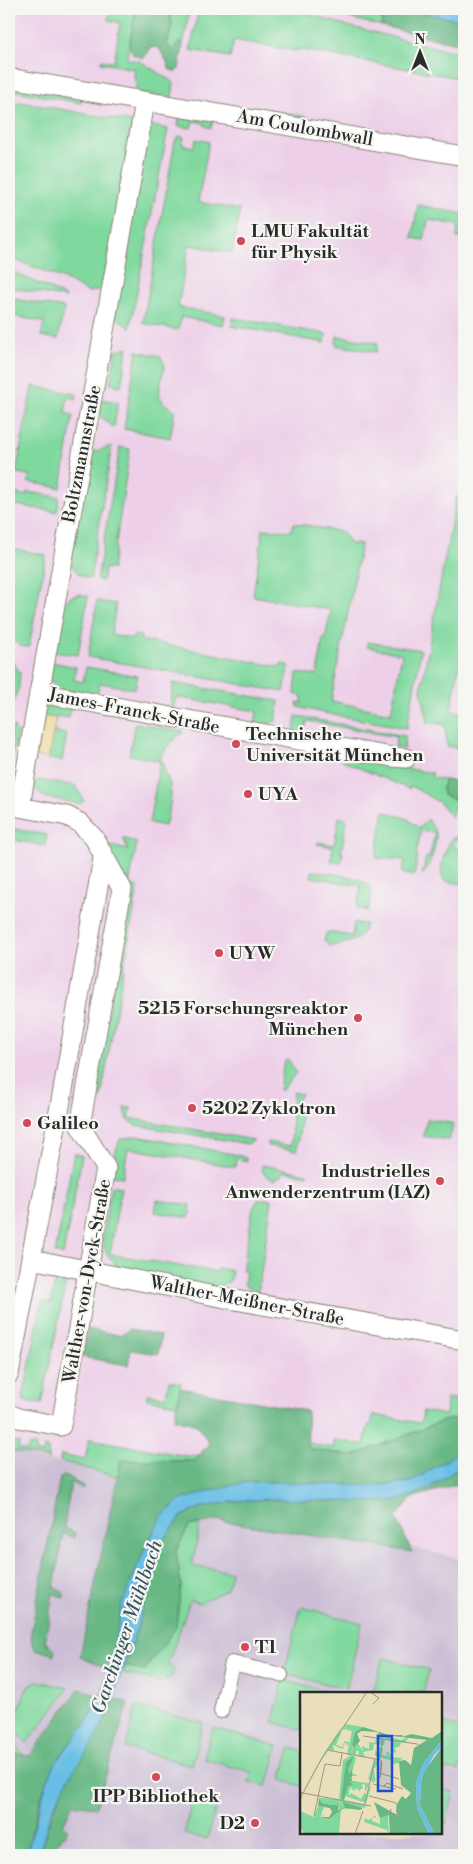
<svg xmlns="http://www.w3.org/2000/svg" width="473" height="1864" viewBox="0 0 473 1864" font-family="'Libre Bodoni',serif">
<rect width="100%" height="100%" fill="#f6f6f2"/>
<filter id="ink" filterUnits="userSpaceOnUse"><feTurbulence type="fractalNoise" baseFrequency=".02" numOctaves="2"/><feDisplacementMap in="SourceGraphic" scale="10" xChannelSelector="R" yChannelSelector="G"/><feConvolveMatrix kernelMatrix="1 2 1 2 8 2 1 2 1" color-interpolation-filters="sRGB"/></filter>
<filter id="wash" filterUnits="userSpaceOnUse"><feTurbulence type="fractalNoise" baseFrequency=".0096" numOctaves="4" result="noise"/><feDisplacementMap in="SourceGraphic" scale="20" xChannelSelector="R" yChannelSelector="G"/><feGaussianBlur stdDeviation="1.12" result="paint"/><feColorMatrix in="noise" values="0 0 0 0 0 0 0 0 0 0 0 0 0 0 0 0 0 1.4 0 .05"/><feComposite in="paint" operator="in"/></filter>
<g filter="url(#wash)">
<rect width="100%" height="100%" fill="#e9dfbb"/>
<polygon fill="#edd0e8" points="9,9 357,9 464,37 464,1560 9,1450"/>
<path fill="#ccbed4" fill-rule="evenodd" d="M9 1450 464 1560V1855H9ZM302 1693H442V1833H302Z"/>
<g fill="#7fd89d" stroke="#558264">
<polygon points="129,9 136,9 127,59 140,61 174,83 172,98 137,92 134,76 135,69 101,63 101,60 114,62 120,23 108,20 110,10 128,13"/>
<polygon points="170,9 190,9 183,45 180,42 171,50 167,44 172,28"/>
<polygon points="199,9 292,9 352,27 442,49 464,53 464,79 297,49 296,51 234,40 230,57 190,50"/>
<polygon points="348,9 381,9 382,26 349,18"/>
<polygon points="9,84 82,97 81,103 9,90"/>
<polygon points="9,100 133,122 103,286 96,291 88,292 60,277 15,260 9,256"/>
<polygon points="257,108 308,117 307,121 256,112"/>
<polygon points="180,114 213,121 211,128 205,126 204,123 193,121 191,128 178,126"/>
<polygon points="149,125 168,129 130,328 114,316"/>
<polygon points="179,136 184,137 182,145 194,147 196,139 209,142 198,202 240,210 232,253 189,245 178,307 225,316 223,325 181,317 178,330 143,323 175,141"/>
<polygon points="418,205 464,214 464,238 457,238 458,225 428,220 424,240 412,238"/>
<polygon points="9,270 59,293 66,298 9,287"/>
<polygon points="9,298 64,308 58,339 41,336 44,322 9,315"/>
<polygon points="233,318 326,334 325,343 232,326"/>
<polygon points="337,336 378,343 376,352 336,345"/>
<polygon points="128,347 121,386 110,384 116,351"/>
<path d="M137 351 160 356 165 365C161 385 151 400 175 410L170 438 124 429Z"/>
<polygon points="32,386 77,394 76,399 68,397 65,413 73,415 61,488 28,482 29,475 16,473"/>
<polygon points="100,399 118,402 114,428 97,414"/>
<path d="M112 446 90 579C79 575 73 572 71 559L90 453Z"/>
<polygon points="120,447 130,449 112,569 105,568 102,581 97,580"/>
<polygon points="27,492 59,497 57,512 10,504 12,493 26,496"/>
<polygon points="456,497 464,499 464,636 451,710 464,713 464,749 447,746 445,725 428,722 421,690"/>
<polygon points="294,523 342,532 350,544 361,544 331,701 391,713 402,654 367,647 367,642 421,650 407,728 324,713 298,707 297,703 302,703 302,696 295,694 297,673 317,675 323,639 325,639 331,610 253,596 263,529 291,531"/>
<polygon points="9,548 46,555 29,647 21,646 9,638"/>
<polygon points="78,594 88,596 78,655 54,652 63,605 70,597"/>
<polygon points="97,601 116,604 111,635 133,639 134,635 141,636 140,640 281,667 281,664 289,665 284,692 88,657"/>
<polygon points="9,657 20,672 19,687 11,709 9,709"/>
<path d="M52 662 76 667 74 680 83 682 86 667 138 676 135 689 100 683 98 691 94 694C81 692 55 693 50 679Z"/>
<polygon points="173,683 279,701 276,721 265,725 255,724 257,711 176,697 173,711 170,710"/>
<polygon points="52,704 71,706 69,718 56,716 56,718 42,716 46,708"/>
<polygon points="296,716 405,736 404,749 395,747 396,737 307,721 304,735 294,733"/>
<path d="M135 723 184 732C172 740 165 747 160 760L163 762C163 770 168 777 170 785 173 799 168 813 165 826L149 823 160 761 129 755Z"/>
<polygon points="13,726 17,733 9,773 9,742"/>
<polygon points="53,732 67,734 62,761 48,759"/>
<polygon points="340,757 432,773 432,778 445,780 442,788 443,795 464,803 464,810 454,807 451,817 440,803 411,786 409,789 345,762"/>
<polygon points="39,780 76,786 84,801 80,804 44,797 34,787 35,782"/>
<path d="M384 811 408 819 419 828 428 819C430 823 435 830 436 833 438 842 429 869 422 875L426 857 429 858 435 833 421 830 416 855 418 856 414 876 402 873 405 860 376 858Z"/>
<polygon points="339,817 347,820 341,852 343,852 341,863 331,861 333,847 317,844 318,842 334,845"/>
<polygon points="9,828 47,835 45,846 9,839"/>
<path d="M458 836 454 847 464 851V884L444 881C437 871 446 849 451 839Z"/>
<polygon points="123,838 137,843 129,885 138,887 101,1097 92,1103 127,905 107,845 128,850"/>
<path d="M312 871C324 873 364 876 370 887 373 894 369 904 368 911L357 909 361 886 311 877Z"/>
<path d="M354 923 366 924C361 943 349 941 333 946H329L324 940 327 932 352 936Z"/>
<polygon points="288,1059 296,1073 282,1090 279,1090 284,1061"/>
<path d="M293 1092 301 1094C295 1102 298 1109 300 1118 301 1128 297 1141 297 1151L268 1146V1142L291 1146Z"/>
<polygon points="124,1107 131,1108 129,1118 254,1140 248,1144 135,1125 126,1118"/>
<polygon points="429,1119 451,1123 453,1125 449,1140 423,1136 427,1120"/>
<polygon points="137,1136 238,1155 246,1158 247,1161 236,1159 235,1167 128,1148 123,1177 111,1176 114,1156 120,1139"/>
<polygon points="74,1153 82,1156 63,1255 55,1253"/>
<path d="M262 1165 307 1173V1175L283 1171 281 1177H276V1180C267 1178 262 1174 262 1165Z"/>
<polygon points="111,1186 121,1188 110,1254 217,1272 218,1268 232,1271 230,1281 222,1286 215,1287 121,1270 108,1257 102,1241"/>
<polygon points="265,1199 272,1200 258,1292 246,1287 244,1283 246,1271 242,1271 253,1208 258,1200"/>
<polygon points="157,1200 191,1205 189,1218 155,1212"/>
<polygon points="56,1274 67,1277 42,1404 24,1401 23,1398 42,1301 51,1303"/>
<polygon points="464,1375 464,1417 446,1420 352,1456 308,1448 308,1443 333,1448 335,1440 364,1445 368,1425 371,1426 373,1415 421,1423 423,1411 446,1415 447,1398 460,1400"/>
<polygon points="169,1381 181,1383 177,1404 147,1399 147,1394 166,1397"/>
<polygon points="89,1439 187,1456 200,1455 196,1461 122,1460 118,1477 60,1461 61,1455 85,1460"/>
<polygon points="9,1441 20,1443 18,1449 27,1451 29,1445 36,1446 35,1452 43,1454 44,1447 48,1448 49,1459 9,1450"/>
<polygon points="200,1524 192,1566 231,1572 227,1589 200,1603 190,1600 168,1664 174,1671 171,1678 159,1682 124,1673 125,1666 145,1670 181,1586 176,1551 189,1526"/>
<polygon points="301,1607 362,1623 346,1689 284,1673"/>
<polygon points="383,1658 429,1670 423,1693 373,1693"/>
<polygon points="283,1680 330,1693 302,1693 302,1730 273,1722"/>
<path d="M38 1681 69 1688 27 1743 9 1722V1718C13 1715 18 1711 20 1706 26 1695 24 1685 38 1681Z"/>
<polygon points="136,1706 203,1723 192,1765 126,1748"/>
<polygon points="442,1723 464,1729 464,1756 459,1771 442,1768"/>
<polygon points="212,1728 278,1746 267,1786 249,1782 251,1772 204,1759"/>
<polygon points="9,1738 24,1755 17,1754 9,1789 9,1766 13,1751 9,1749"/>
<polygon points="290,1748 302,1751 302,1786 281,1780"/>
<polygon points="442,1789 454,1792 446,1824 442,1823"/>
<polygon points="193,1796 217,1802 207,1839 184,1834"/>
</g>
<g fill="#67b884" stroke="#497258">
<path d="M136 9H170L172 28 167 44 171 50 180 41 183 45 179 69 176 72 169 69C168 61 162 55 159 48L150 47 144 58 134 55 129 45Z"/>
<polygon points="381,9 403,9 464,21 464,44 436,39 382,26"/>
<polygon points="445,780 464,782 464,803 443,795 442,788"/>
<polygon points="88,1329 119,1335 130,1329 161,1335 158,1354 131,1350 128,1365 82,1357"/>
<polygon points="180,1388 307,1411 308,1448 352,1456 446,1420 464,1417 464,1446 447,1460 410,1482 373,1486 286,1482 248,1482 178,1501 162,1516 146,1546 109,1669 80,1657 121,1460 195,1461 209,1443 197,1425 174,1419"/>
<polygon points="464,1465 464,1482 412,1498 396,1517 412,1552 217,1520 189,1526 176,1551 181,1586 176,1627 145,1670 125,1666 140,1618 157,1548 182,1516 202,1507 237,1501 426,1490"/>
<polygon points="64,1476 71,1478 83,1486 83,1489 71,1482 64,1527 75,1533 74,1538 63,1533 54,1587 64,1593 64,1598 53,1593 45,1642 55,1650 54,1655 36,1649 32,1644 31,1633 60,1478"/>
<path d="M79 1689 100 1695C92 1722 69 1740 56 1763 40 1791 34 1825 26 1855H9V1789L17 1754 30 1756Z"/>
<path d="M114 1699 128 1703 96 1807 73 1804 63 1825 68 1830 54 1847 52 1855H39C47 1827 55 1802 70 1776 86 1750 104 1728 114 1699Z"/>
</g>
<polygon fill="#eeda9e" stroke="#8c8264" points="42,716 56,718 48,759 35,756"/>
<g fill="#68bee4" stroke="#4a7488">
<polygon points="403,9 464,9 464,21"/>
<polygon points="464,1446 464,1465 426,1490 400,1500 369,1502 270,1499 237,1501 202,1507 182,1516 157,1548 140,1618 109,1712 93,1743 70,1776 51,1812 39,1855 26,1855 47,1781 56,1762 88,1720 99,1701 112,1658 122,1603 146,1546 162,1516 178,1501 209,1491 248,1482 286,1482 373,1486 410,1482 447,1460"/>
</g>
</g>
<g filter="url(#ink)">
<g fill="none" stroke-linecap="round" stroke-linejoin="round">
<defs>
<polyline id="pedestrian" points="221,1711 232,1663 281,1675"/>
<g id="minor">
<polyline points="9,78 464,156"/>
<polyline points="39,693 392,757 406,758"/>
<polyline points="9,805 67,816 80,823 94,838 122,889 80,1126 106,1168 61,1426 18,1418 9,1414"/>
<polyline points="20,807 34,722 145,102"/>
<polyline points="31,1259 235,1300 464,1340"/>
<polyline points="9,1374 63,1090 103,858"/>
</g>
</defs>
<use href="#pedestrian" stroke="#8a8573" stroke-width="16"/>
<use href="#minor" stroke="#8a8573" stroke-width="21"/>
<use href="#pedestrian" stroke="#fff" stroke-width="14"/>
<use href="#minor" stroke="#fff" stroke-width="19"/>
</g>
</g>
<g fill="#d1495b" stroke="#f6f6f2" stroke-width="2">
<circle cx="241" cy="241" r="5"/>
<circle cx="236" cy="744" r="5"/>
<circle cx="248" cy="794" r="5"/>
<circle cx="219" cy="953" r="5"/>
<circle cx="358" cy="1018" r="5"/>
<circle cx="192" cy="1108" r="5"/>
<circle cx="27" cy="1123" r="5"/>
<circle cx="440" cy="1181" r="5"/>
<circle cx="245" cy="1647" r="5"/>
<circle cx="156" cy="1777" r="5"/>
<circle cx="255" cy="1823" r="5"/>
</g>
<g text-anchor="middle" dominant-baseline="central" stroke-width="4.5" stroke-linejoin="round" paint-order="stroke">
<g font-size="18" fill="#2b2b2b" stroke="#f6f6f2">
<text transform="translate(305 128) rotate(10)">Am Coulombwall</text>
<text transform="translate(82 454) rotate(-79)">Boltzmannstraße</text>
<text transform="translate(134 711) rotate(11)">James-Franck-Straße</text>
<text transform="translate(87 1281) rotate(-80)">Walther-von-Dyck-Straße</text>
<text transform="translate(247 1301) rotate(11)">Walther-Meißner-Straße</text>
</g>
<g font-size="18" font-weight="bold" fill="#2b2b2b" stroke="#f6f6f2" text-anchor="start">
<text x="251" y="231">LMU Fakultät<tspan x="251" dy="21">für Physik</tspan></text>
<text x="246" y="734">Technische<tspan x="246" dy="21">Universität München</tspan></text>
<text x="258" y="794">UYA</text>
<text x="229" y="953">UYW</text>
<text x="348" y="1008" text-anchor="end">5215 Forschungsreaktor<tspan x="348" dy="21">München</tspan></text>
<text x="202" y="1108">5202 Zyklotron</text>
<text x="37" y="1123">Galileo</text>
<text x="430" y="1171" text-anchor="end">Industrielles<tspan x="430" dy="21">Anwenderzentrum (IAZ)</tspan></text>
<text x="255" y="1647">T1</text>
<text x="156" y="1796" text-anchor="middle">IPP Bibliothek</text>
<text x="245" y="1823" text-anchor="end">D2</text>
</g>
<g font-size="19" font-style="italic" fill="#3d5762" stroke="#f6f6f2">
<text transform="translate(127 1627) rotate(-71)">Garchinger Mühlbach</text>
</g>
</g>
<g transform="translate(300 1692)">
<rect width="142" height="142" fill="#e9dfbb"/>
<path d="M45 32 63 35 55 40 52 52 53 59 56 49 63 59 62 54 69 57V50L75 51 76 46 85 48 84 53 89 54 74 52 73 58 63 60 65 65 58 64 59 59H56V63L47 62 52 39 43 37 36 53 43 55 44 49 49 50 48 54 45 50 43 57 33 53 34 59 28 58 34 47 3 98 26 58 42 34 37 44 41 40ZM77 41 101 48 109 45 105 51 95 50 101 51 100 54 95 56 96 61 92 60V65L103 66 99 69 101 71 92 72 90 68 75 64V59L80 61 79 56H83L82 63 87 64 86 60H89L88 65 94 57 92 50 81 43 76 45ZM46 62 54 64 56 66 52 81 58 84H52V89L67 91 74 68 80 69 74 77 75 86 84 87 76 86 74 91 68 87 67 92 70 90V91L65 100V92L61 93 63 95 59 99 57 96 54 99V96L52 99V95L49 98V95V104L51 101 61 107 64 101 67 102 65 110 69 94V97L72 92 66 111 45 104 44 108 50 109 36 107 66 113 65 116 41 111 49 116 41 117 39 142 4 141 0 135V119L14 125 18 114 24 115 21 123 24 124 19 125 29 127 38 120 40 109 37 113H31L22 111 19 106 39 107 43 68 50 64ZM76 123V125L72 126V129L80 132V126L88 123 89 142 87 138 64 130 65 126 69 128Z" fill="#7fd89d"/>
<path d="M63 35 89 43H103L102 45 111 42 132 46 142 39V48L123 72 116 92 117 116 129 142H111L108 139 109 142H90L89 123 80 126 74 110 99 124 96 120 97 112 102 104 106 107 111 101 101 93 99 69 105 68 111 73 114 56 127 48 83 43 82 46 78 40 61 39 57 42 60 49 54 55 55 62 52 52 55 40ZM142 55V142H134L120 113 121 91 123 81ZM54 64 48 78 50 82 52 77V84L45 89 51 85 52 89 60 91 49 89 53 93 48 94 44 108 41 107 46 70ZM19 106 22 111 31 113H37L39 110 38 119 43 116 45 115 42 110 63 116 60 118 44 116 29 127 20 125H29L32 120 30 116 18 114Z" fill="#67b884"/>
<path d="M142 48V55L134 63 121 88 120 113 134 142H129L117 116 116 92 123 72Z" fill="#68bee4"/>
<path fill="none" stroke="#9d9781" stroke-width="1" d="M70 0 79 6 73 12M63 44 117 52 127 59M27 58 81 68V69L82 70 80 86 81 69M79 68 83 47M79 81 99 87M73 92 96 97M84 94 87 91 103 97M0 100 3 101 21 68 67 0M69 104 93 110M0 107 3 101 71 114M65 112 75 67M91 117 90 121 98 123 97 112 93 110M14 124 25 72 40 74 42 61M55 142 63 119"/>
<path fill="#1d4ed8" fill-opacity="0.15" stroke="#1d4ed8" stroke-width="2.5" d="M78 44H92V99H78Z"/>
<rect width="142" height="142" fill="none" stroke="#2b2b2b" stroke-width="2.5"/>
</g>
<rect width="473" height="1864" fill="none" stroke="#f6f6f2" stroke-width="30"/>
<g transform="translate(420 52)" stroke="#f6f6f2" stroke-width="4" paint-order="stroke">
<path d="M0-4L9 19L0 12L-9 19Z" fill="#2b2b2b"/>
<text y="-8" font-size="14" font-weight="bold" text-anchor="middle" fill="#2b2b2b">N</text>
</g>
</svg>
